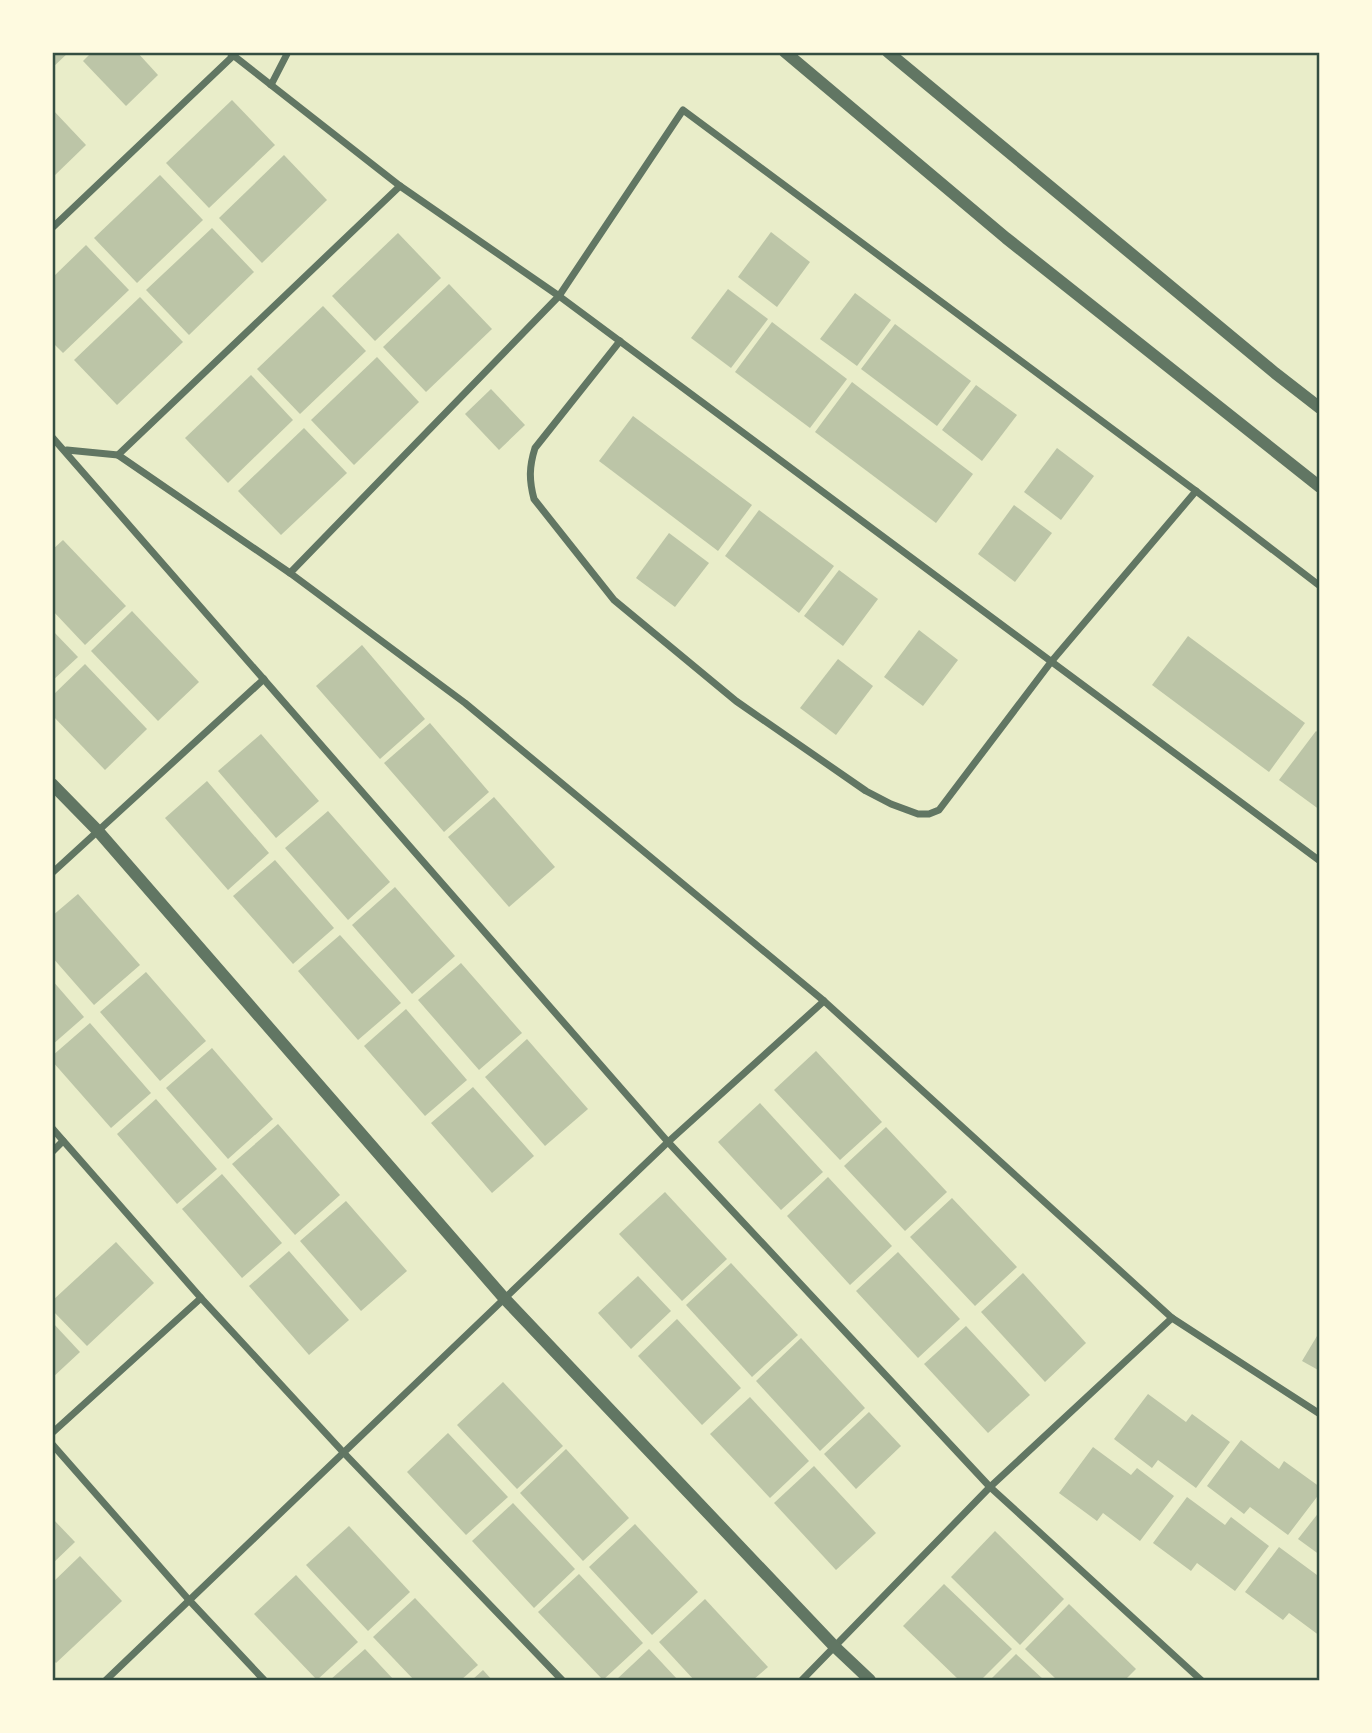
<svg xmlns="http://www.w3.org/2000/svg" width="1372" height="1733" viewBox="0 0 1372 1733" font-family="Commissioner,sans-serif">
<rect width="100%" height="100%" fill="#e9edc9"/>
<g fill="#bcc5a7">
<polygon points="52,52 69,52 52,68"/>
<polygon points="92,52 137,52 158,75 126,106 83,61"/>
<polygon points="232,100 275,145 209,208 166,163"/>
<polygon points="52,109 86,145 52,178"/>
<polygon points="284,155 327,200 262,263 219,218"/>
<polygon points="160,175 203,220 137,283 94,238"/>
<polygon points="212,228 254,272 189,335 146,290"/>
<polygon points="771,232 810,262 777,307 738,277"/>
<polygon points="398,233 441,278 375,341 332,296"/>
<polygon points="86,245 129,290 63,353 52,342 52,278"/>
<polygon points="449,284 492,329 426,392 383,347"/>
<polygon points="728,289 768,319 731,368 691,338"/>
<polygon points="855,293 891,320 857,366 820,339"/>
<polygon points="140,297 183,342 117,405 74,360"/>
<polygon points="323,306 366,351 300,414 257,369"/>
<polygon points="772,322 847,379 810,428 735,372"/>
<polygon points="895,324 971,381 937,426 861,369"/>
<polygon points="377,357 419,402 354,465 311,420"/>
<polygon points="251,375 293,420 228,483 185,438"/>
<polygon points="852,382 973,474 936,523 815,432"/>
<polygon points="976,385 1017,415 982,461 942,430"/>
<polygon points="491,389 525,425 499,450 465,414"/>
<polygon points="633,416 752,505 718,551 599,461"/>
<polygon points="304,428 347,473 281,535 238,491"/>
<polygon points="1057,448 1094,476 1061,520 1024,492"/>
<polygon points="1014,505 1052,533 1015,582 978,554"/>
<polygon points="759,510 834,566 799,613 725,556"/>
<polygon points="669,533 709,563 675,607 636,578"/>
<polygon points="63,540 126,606 85,645 52,610 52,550"/>
<polygon points="839,570 878,599 843,646 804,616"/>
<polygon points="132,611 199,682 158,721 91,651"/>
<polygon points="52,630 78,657 52,681"/>
<polygon points="919,630 958,660 923,706 884,677"/>
<polygon points="1188,636 1305,723 1269,772 1152,685"/>
<polygon points="362,645 425,719 380,759 316,686"/>
<polygon points="838,659 873,686 836,735 800,708"/>
<polygon points="85,664 147,729 105,770 52,715 52,696"/>
<polygon points="430,723 489,792 444,832 384,763"/>
<polygon points="1316,731 1320,734 1320,810 1279,780"/>
<polygon points="261,734 319,801 276,838 218,771"/>
<polygon points="207,781 269,853 228,890 165,818"/>
<polygon points="494,797 555,867 509,907 448,837"/>
<polygon points="328,811 390,882 348,920 285,848"/>
<polygon points="275,860 334,928 293,964 233,896"/>
<polygon points="395,887 455,956 412,994 352,925"/>
<polygon points="78,894 140,965 94,1005 52,957 52,916"/>
<polygon points="340,935 401,1003 358,1040 298,971"/>
<polygon points="461,963 522,1033 479,1070 418,1000"/>
<polygon points="146,972 206,1041 160,1081 100,1012"/>
<polygon points="52,980 84,1017 52,1045"/>
<polygon points="406,1009 467,1080 425,1116 364,1046"/>
<polygon points="90,1023 151,1093 111,1128 52,1061 52,1056"/>
<polygon points="527,1039 588,1109 545,1146 485,1077"/>
<polygon points="212,1048 273,1119 228,1159 166,1088"/>
<polygon points="816,1051 882,1122 840,1160 774,1090"/>
<polygon points="473,1087 534,1156 492,1193 431,1123"/>
<polygon points="156,1099 217,1169 177,1204 117,1134"/>
<polygon points="760,1103 823,1172 781,1210 718,1142"/>
<polygon points="278,1124 340,1195 295,1235 232,1164"/>
<polygon points="886,1127 947,1192 905,1231 844,1166"/>
<polygon points="222,1174 282,1243 242,1278 182,1209"/>
<polygon points="828,1177 892,1246 850,1285 787,1216"/>
<polygon points="665,1192 727,1259 682,1301 619,1234"/>
<polygon points="952,1198 1017,1267 975,1306 910,1237"/>
<polygon points="346,1201 407,1271 361,1311 300,1241"/>
<polygon points="116,1242 154,1283 87,1346 52,1310 52,1301"/>
<polygon points="289,1251 349,1320 309,1355 249,1286"/>
<polygon points="898,1252 960,1319 918,1358 856,1291"/>
<polygon points="731,1263 798,1335 752,1377 686,1305"/>
<polygon points="1023,1273 1086,1343 1045,1382 981,1312"/>
<polygon points="638,1276 671,1311 631,1349 598,1313"/>
<polygon points="677,1319 741,1388 702,1425 638,1356"/>
<polygon points="52,1322 80,1352 52,1378"/>
<polygon points="966,1326 1030,1395 988,1433 924,1364"/>
<polygon points="1320,1331 1320,1371 1302,1361"/>
<polygon points="801,1338 865,1408 820,1451 756,1381"/>
<polygon points="503,1382 563,1446 517,1489 457,1425"/>
<polygon points="1148,1394 1186,1422 1192,1414 1230,1442 1196,1488 1158,1460 1152,1468 1114,1439"/>
<polygon points="750,1397 809,1461 770,1498 710,1434"/>
<polygon points="869,1412 901,1446 856,1489 824,1454"/>
<polygon points="448,1433 508,1497 466,1535 407,1472"/>
<polygon points="1241,1440 1279,1469 1284,1461 1320,1487 1320,1493 1288,1535 1250,1507 1244,1514 1207,1486"/>
<polygon points="1093,1447 1131,1475 1137,1468 1174,1496 1140,1541 1103,1513 1097,1521 1059,1493"/>
<polygon points="566,1449 629,1518 583,1561 520,1493"/>
<polygon points="814,1466 876,1533 836,1570 774,1503"/>
<polygon points="1187,1497 1225,1525 1231,1517 1269,1546 1235,1591 1197,1563 1191,1571 1153,1543"/>
<polygon points="513,1503 575,1569 534,1608 472,1541"/>
<polygon points="1320,1511 1320,1555 1298,1539"/>
<polygon points="52,1518 75,1542 52,1564"/>
<polygon points="635,1524 698,1592 652,1635 589,1567"/>
<polygon points="349,1526 410,1592 368,1631 306,1565"/>
<polygon points="995,1531 1064,1599 1020,1645 951,1577"/>
<polygon points="1279,1547 1317,1575 1320,1571 1320,1636 1289,1613 1283,1620 1245,1592"/>
<polygon points="80,1556 122,1601 56,1663 52,1659 52,1583"/>
<polygon points="579,1574 643,1643 603,1680 538,1612"/>
<polygon points="296,1575 358,1642 317,1680 254,1614"/>
<polygon points="944,1584 1012,1649 981,1680 959,1680 903,1626"/>
<polygon points="415,1598 478,1665 461,1680 414,1680 373,1637"/>
<polygon points="705,1599 768,1667 753,1680 694,1680 659,1642"/>
<polygon points="1069,1604 1136,1669 1125,1680 1057,1680 1025,1649"/>
<polygon points="365,1649 394,1680 330,1680"/>
<polygon points="649,1649 678,1680 616,1680"/>
<polygon points="1016,1654 1044,1680 990,1680"/>
<polygon points="483,1670 492,1680 472,1680"/>
</g>
<g fill="none" stroke-linecap="round" stroke-linejoin="round">
<g stroke="#617663" stroke-width="7">
<polyline points="229,52 400,186 559,296 1320,861"/>
<polyline points="271,85 288,52"/>
<polyline points="52,228 233,56"/>
<path d="M620 341 535 448C529 467 529 480 534 499L614 600 736 701 866 791 891 804 918 814H929L939 810 1051 662 1196 491"/>
<polyline points="52,437 668,1142 990,1487 1201,1680"/>
<polyline points="67,450 118,455 290,573 465,703 824,1001 1172,1318 1320,1414"/>
<polyline points="118,455 400,186"/>
<polyline points="290,573 559,296 683,110 1196,491 1320,586"/>
<polyline points="52,873 264,679"/>
<polyline points="52,1128 201,1298 343,1452 562,1680"/>
<polyline points="52,1152 63,1141"/>
<polyline points="52,1433 201,1298"/>
<polyline points="52,1444 189,1600 264,1680"/>
<polyline points="106,1680 668,1142 824,1001"/>
<polyline points="802,1680 990,1487 1172,1318"/>
</g>
<g stroke="#617663" stroke-width="12">
<polyline points="785,52 1006,238 1320,487"/>
<polyline points="888,52 1275,373 1320,408"/>
<polyline points="52,784 98,831 504,1298 834,1646 870,1680"/>
</g>
</g>
<rect width="1372" height="1733" fill="none" stroke="#fefae0" stroke-width="108"/>
<rect x="54" y="54" width="1264" height="1625" fill="none" stroke="#344e41" stroke-width="2.5"/>
</svg>
